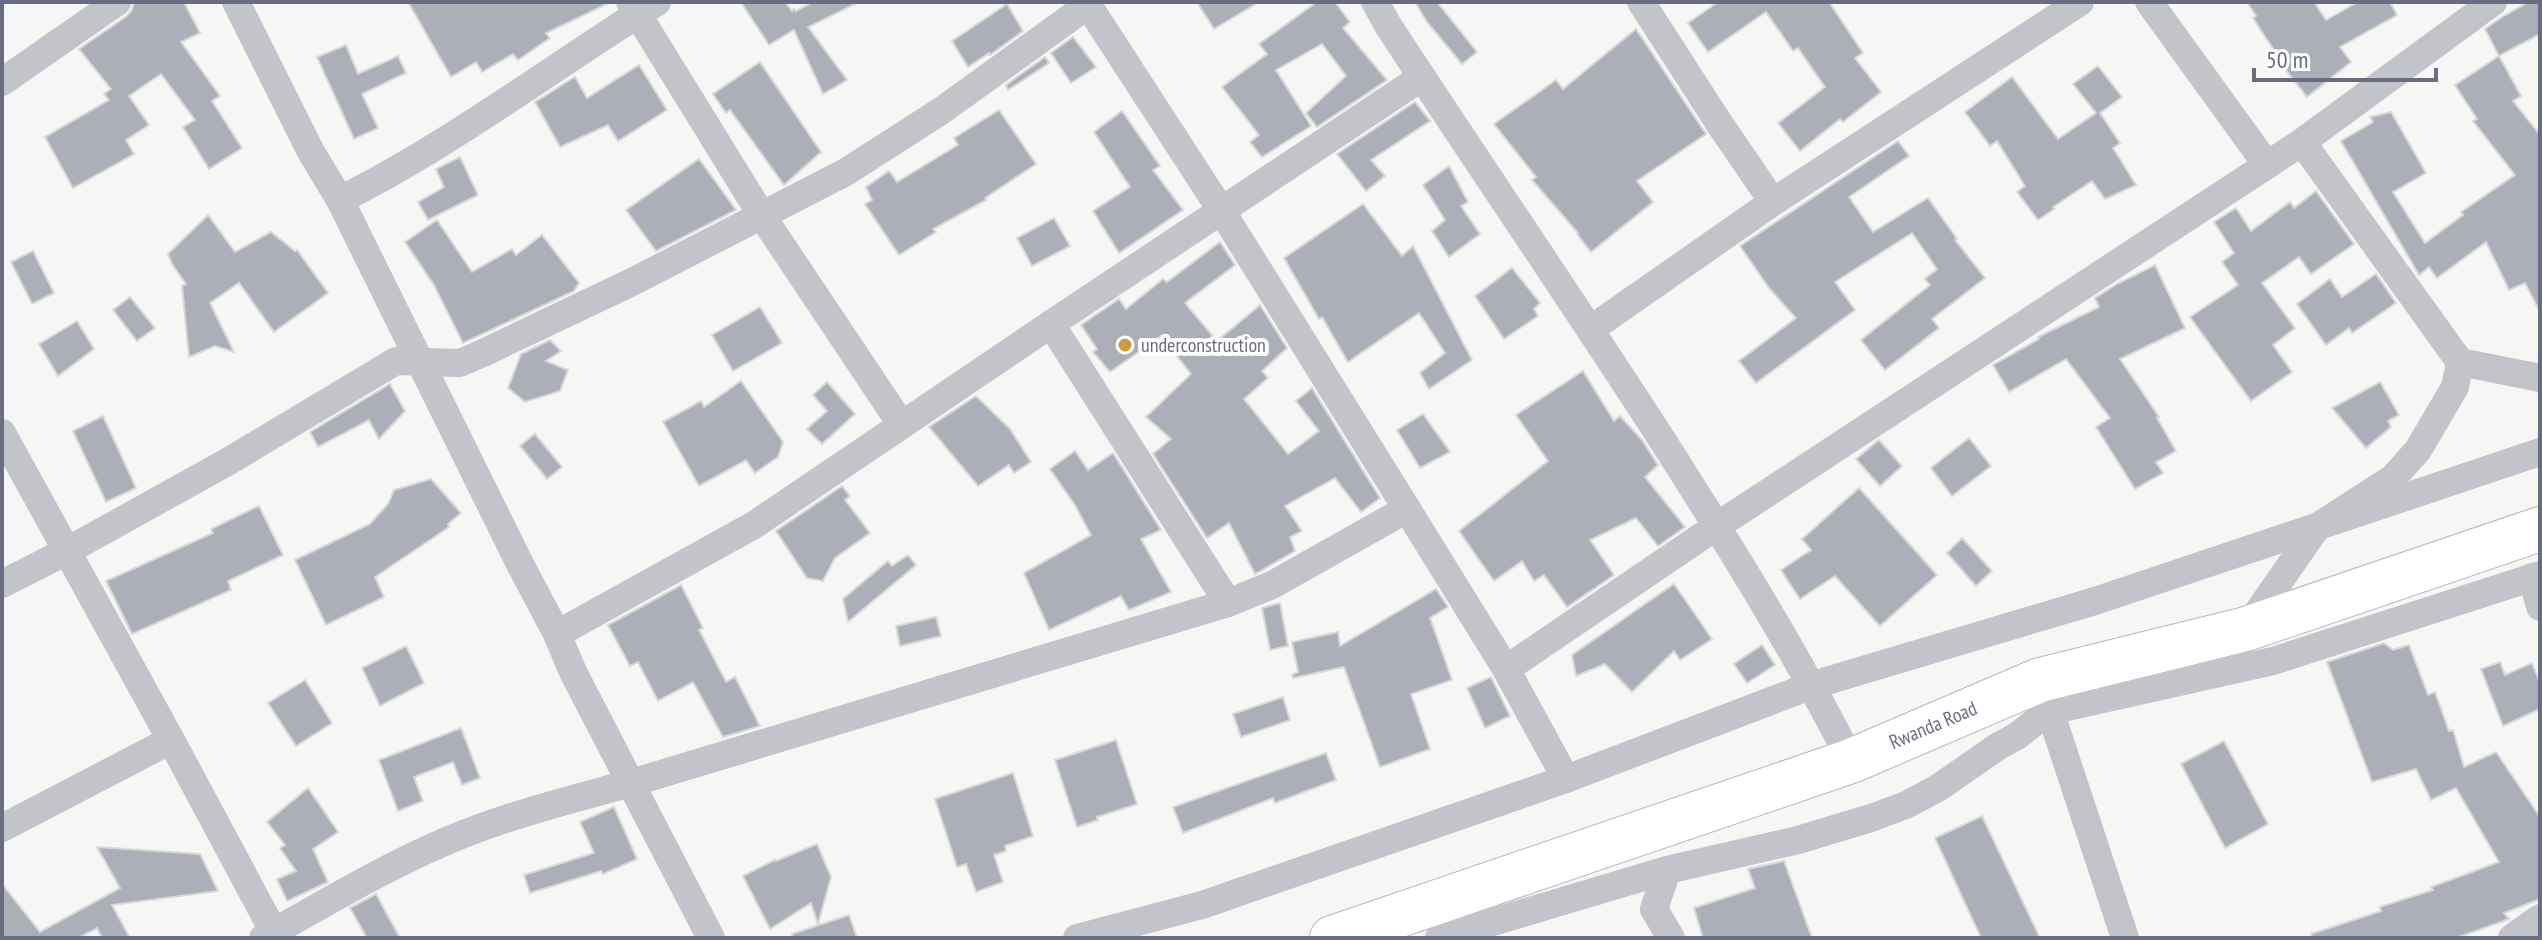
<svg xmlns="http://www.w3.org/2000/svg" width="2542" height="940" viewBox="0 0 2542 940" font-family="'PT Sans Narrow',sans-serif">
<rect width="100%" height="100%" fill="#f6f7f5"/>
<g fill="#adafb8" stroke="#d8d9d7" stroke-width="2">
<polygon points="134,2 184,2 200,33 181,42 220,96 212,101 242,148 209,169 183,127 195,120 161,74 129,96 149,125 126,140 134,154 73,188 45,137 109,100 104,94 111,89 79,49 127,16 132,10"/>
<polygon points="408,2 611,2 546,33 550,38 518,60 513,54 482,72 476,62 451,77"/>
<polygon points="741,2 785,2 792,11 794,9 796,11 813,2 859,2 808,27 847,80 823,94 794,30 769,45"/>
<polygon points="1197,2 1259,2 1214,29"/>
<polygon points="1317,2 1335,2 1350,22 1343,28 1387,80 1317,127 1306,113 1346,76 1322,44 1276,70 1311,126 1262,157 1250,142 1259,135 1222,87 1267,54 1259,44"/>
<polygon points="1415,2 1437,2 1477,52 1462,64 1427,22"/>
<polygon points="1718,2 1829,2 1863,53 1855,58 1881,92 1843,122 1840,119 1800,151 1778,123 1825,87 1798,48 1793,51 1766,12 1708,52 1688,23"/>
<polygon points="2247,2 2314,2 2326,20 2358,2 2390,2 2397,15 2340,47 2351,62 2307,97 2282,65 2283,64 2253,18 2256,16"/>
<polygon points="2529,2 2540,2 2540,34 2499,56 2485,29 2502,17"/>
<polygon points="1007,4 1023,31 990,55 989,53 968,67 952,41"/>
<polygon points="1636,29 1706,134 1637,181 1653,202 1591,252 1577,234 1578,233 1532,180 1536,177 1494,124 1556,80 1563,89"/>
<polygon points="1073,37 1096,67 1071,83 1051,53"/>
<polygon points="346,45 358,74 398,56 406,73 362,94 378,128 354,139 317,57"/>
<polygon points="2499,56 2521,96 2513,101 2540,135 2540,312 2525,283 2509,290 2486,242 2437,278 2429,267 2419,275 2341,141 2373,122 2370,117 2391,112 2426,173 2393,192 2425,243 2463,215 2461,212 2515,175 2473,121 2477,119 2455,85"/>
<polygon points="1045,57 1049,63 1008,90 1006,85"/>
<polygon points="760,62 821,152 784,185 730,110 726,113 713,94"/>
<polygon points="639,65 667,110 618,141 608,125 560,147 535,102 575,77 587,98"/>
<polygon points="2098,66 2122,97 2100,113 2120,143 2113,148 2136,185 2105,199 2092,181 2053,207 2054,209 2038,220 2017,192 2025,186 1997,141 1990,146 1965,112 2012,77 2058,139 2096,113 2073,84"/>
<polygon points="1415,102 1430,121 1371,160 1385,176 1366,191 1337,154"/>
<polygon points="999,110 1036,164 985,198 986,200 933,229 936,232 899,255 865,204 872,200 866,187 889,171 897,182 958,145 954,138"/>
<polygon points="1122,111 1160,166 1153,170 1183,210 1119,253 1093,211 1130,187 1094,132"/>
<polygon points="1898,141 1909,156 1849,197 1873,232 1928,198 1957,239 1955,240 1985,278 1932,319 1939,328 1885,370 1861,340 1930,285 1925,279 1937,269 1912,233 1835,282 1855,310 1756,383 1739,361 1796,318 1769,288 1740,246"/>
<polygon points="460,157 478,195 428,220 418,202 444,187 436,169"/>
<polygon points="699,159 736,210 656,251 626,210"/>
<polygon points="1449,166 1468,202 1461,206 1480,234 1449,257 1432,231 1445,220 1423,185"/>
<polygon points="2316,191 2354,244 2311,274 2299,257 2262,283 2295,328 2273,345 2292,372 2251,401 2190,317 2238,285 2222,262 2234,253 2214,222 2236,208 2251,231 2290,202 2294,208"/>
<polygon points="1363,204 1402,256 1413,246 1472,360 1429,389 1420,373 1445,353 1419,313 1348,362 1322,317 1319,319 1284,258"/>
<polygon points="208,215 235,252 271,232 295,251 297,250 328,293 274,332 239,283 210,303 234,352 215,346 189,357 182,286 186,284 172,264 168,254"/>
<polygon points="1054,218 1070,246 1032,266 1017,238"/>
<polygon points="437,220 472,272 512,249 516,255 542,235 579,283 574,291 463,343 434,285 405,242"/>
<polygon points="1220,242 1235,265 1185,303 1217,341 1260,305 1287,348 1262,371 1268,378 1244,399 1288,454 1319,431 1296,401 1312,388 1380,498 1361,512 1335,478 1285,506 1302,531 1290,537 1295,551 1255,574 1229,523 1207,538 1153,454 1171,439 1146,417 1191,374 1161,336 1110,372 1093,352 1097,349 1081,325 1119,299 1126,309 1163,279 1167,282"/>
<polygon points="33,251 54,293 32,304 11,262"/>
<polygon points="2155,265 2185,328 2120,359 2159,417 2157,418 2176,451 2156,462 2163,473 2135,489 2096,427 2110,418 2066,359 2009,392 1993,365 2039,339 2038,337 2099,307 2095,298 2117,284"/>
<polygon points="1512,268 1540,303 1534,309 1538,316 1504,339 1475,296"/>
<polygon points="2376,274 2396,303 2352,333 2349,328 2326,345 2297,304 2330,279 2342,297"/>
<polygon points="130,297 155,328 137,341 113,310"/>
<polygon points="760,307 782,343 733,371 712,335"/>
<polygon points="77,321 94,349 58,376 39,344"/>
<polygon points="550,340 561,351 546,361 568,370 560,391 525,402 508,388 521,354"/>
<polygon points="1583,371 1614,421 1620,416 1642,440 1658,465 1645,477 1685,527 1658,546 1636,518 1590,540 1614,575 1567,607 1544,575 1534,581 1522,561 1494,581 1459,531 1548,461 1516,415"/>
<polygon points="741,381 783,442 778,457 755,473 746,460 699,486 663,422 701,401 704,407"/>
<polygon points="827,382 855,414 822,444 807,429 827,411 813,395"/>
<polygon points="2380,382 2399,415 2388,421 2391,427 2366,448 2332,408"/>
<polygon points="390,384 405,411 379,439 369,420 318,447 310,432"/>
<polygon points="976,396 1010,429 1031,462 1014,473 1009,465 978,486 929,427"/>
<polygon points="1423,414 1450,452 1420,468 1397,430"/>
<polygon points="103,416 136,488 106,502 73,431"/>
<polygon points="535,434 562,467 547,479 520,446"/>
<polygon points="1969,438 1991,466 1952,496 1931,468"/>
<polygon points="1879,440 1902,466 1880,486 1856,459"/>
<polygon points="1075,451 1088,470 1113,453 1161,530 1141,539 1171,592 1129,610 1121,596 1049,630 1024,573 1091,535 1075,505 1050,469"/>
<polygon points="431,479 461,513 448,524 449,527 375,577 384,597 326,625 295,560 370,524 388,504 394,490"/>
<polygon points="842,486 850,496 845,500 870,533 835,558 823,581 807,578 776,531"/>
<polygon points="1859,488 1937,575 1880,626 1835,576 1800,599 1781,570 1811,550 1802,539"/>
<polygon points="259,506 283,555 228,581 231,590 132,634 106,581 213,533 211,529"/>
<polygon points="1962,538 1992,571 1976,586 1947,553"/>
<polygon points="908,555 916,565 848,622 843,599 888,561 892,566"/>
<polygon points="1674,584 1712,639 1680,660 1674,651 1632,692 1605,664 1576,676 1572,655"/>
<polygon points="681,585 703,628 699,630 726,682 735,677 760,726 723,737 693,682 658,701 638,662 630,666 608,625"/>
<polygon points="1436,589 1448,607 1430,618 1452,680 1411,694 1430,749 1380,767 1344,667 1293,678 1292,675 1298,672 1292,642 1338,632 1340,646"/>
<polygon points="1280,603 1288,646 1270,650 1262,608"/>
<polygon points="936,617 941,636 900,646 896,626"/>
<polygon points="2384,643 2393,650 2409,645 2428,695 2435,692 2449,731 2453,730 2464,767 2496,752 2540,817 2540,899 2504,913 2509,919 2456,938 2312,938 2311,934 2381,911 2380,907 2433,890 2431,887 2499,862 2456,788 2431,800 2416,769 2372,782 2327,662"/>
<polygon points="1762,645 1775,665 1747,683 1734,664"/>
<polygon points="406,646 424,683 380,706 362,668"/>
<polygon points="2500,662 2505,675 2532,663 2540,683 2540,709 2503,726 2481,669"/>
<polygon points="1491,677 1510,716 1485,728 1467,688"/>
<polygon points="305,680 332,723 296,746 268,703"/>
<polygon points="1283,697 1290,720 1241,737 1233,714"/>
<polygon points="461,728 480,778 462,785 453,762 414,777 423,801 398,811 379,760"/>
<polygon points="1116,740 1137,804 1097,817 1098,820 1077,827 1055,760"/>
<polygon points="2224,741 2268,824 2225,848 2181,764"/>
<polygon points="1326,753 1336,780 1275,803 1273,798 1183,833 1173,807"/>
<polygon points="1013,773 1033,836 1005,846 1006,851 994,855 1003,882 976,892 966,864 957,867 935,799"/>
<polygon points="308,788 338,832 313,849 328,882 287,901 277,879 296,871 280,848 285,845 267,822"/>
<polygon points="614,807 637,859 603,874 601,871 530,893 524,875 594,853 580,822"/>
<polygon points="1982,816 2040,938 1981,938 1935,838"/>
<polygon points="817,844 831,877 818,924 811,903 770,929 743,876 775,860 776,861"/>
<polygon points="97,847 200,854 218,891 112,905 130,938 102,938 97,928 78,938 2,938 2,884 40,932 120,888"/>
<polygon points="1784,861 1812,938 1703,938 1694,908 1755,888 1748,869"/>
<polygon points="376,894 400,938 367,938 350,908"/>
<polygon points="849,915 857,938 793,938 792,934"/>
</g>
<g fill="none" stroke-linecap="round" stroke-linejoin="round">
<defs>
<polyline id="trunk" points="1332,938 1851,761 2040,680 2246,629 2540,529"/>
</defs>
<use href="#trunk" stroke="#b6b7bc" stroke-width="46"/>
<g stroke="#c3c4c9" stroke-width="28">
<polyline points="236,2 311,152 340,200 520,564 557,634 573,672 711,938"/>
<polyline points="630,2 762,216 901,424"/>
<polyline points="1086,2 1221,210 1407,509 1506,669 1566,779"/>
<path d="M1375 2 1389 27C1482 169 1578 309 1670 452 1734 553 1797 654 1851 761"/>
<polyline points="1641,2 1719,123 1773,202"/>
<polyline points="2149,2 2267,165"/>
<polyline points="2,82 117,2"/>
<polyline points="2302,142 2460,362 2540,378"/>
<path d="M340 200C452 144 551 68 657 2"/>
<polyline points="1051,324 1228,603"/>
<polyline points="1591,329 1773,202 2080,2"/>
<polyline points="2,433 171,740 277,938"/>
<polyline points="2532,577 2540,607"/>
<polyline points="2,584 67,551 229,461 396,361 460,363 483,353 632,282 846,172 941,111 1088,5"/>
<polyline points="2246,629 2317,527 2393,478 2418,450 2455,387 2460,362"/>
<polyline points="557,634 754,525 1051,324 1422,77"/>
<polyline points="1506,669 1717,526 2302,142 2493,2"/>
<polyline points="2045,696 2125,938"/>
<polyline points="2,828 171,740"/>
<polyline points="1667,870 1654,909 1671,938"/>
<path d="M263 938C324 904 385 867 449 840 508 815 570 800 631 783L1228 603 1272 585 1407 509"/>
<polyline points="1077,938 1202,905 1566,779 1813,685 2095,601 2540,452"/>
<polyline points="1439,938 1667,870 1798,840 1871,818 1906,805 1938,788 1997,747 2017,736 2049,711 2273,661 2540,575"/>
<polyline points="2512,938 2540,918"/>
</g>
<use href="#trunk" stroke="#fff" stroke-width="44"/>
</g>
<circle fill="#cf9c3c" stroke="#fff" stroke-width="3" cx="1125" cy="345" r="8"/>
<g text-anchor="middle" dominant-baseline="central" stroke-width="8" stroke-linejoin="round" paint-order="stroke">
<g font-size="20" fill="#696d82" stroke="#fff" text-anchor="start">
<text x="1141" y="345">underconstruction</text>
</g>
<g font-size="20" fill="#696d82" stroke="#fff">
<text transform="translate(1933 725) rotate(-23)">Rwanda Road</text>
</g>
</g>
<rect width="2542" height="940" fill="none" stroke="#696d82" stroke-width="8"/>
<path d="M2254 68v12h182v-12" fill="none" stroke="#696d82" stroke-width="4"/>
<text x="2266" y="68" font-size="24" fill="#696d82" stroke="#ffffff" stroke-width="6" paint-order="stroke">50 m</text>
</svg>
